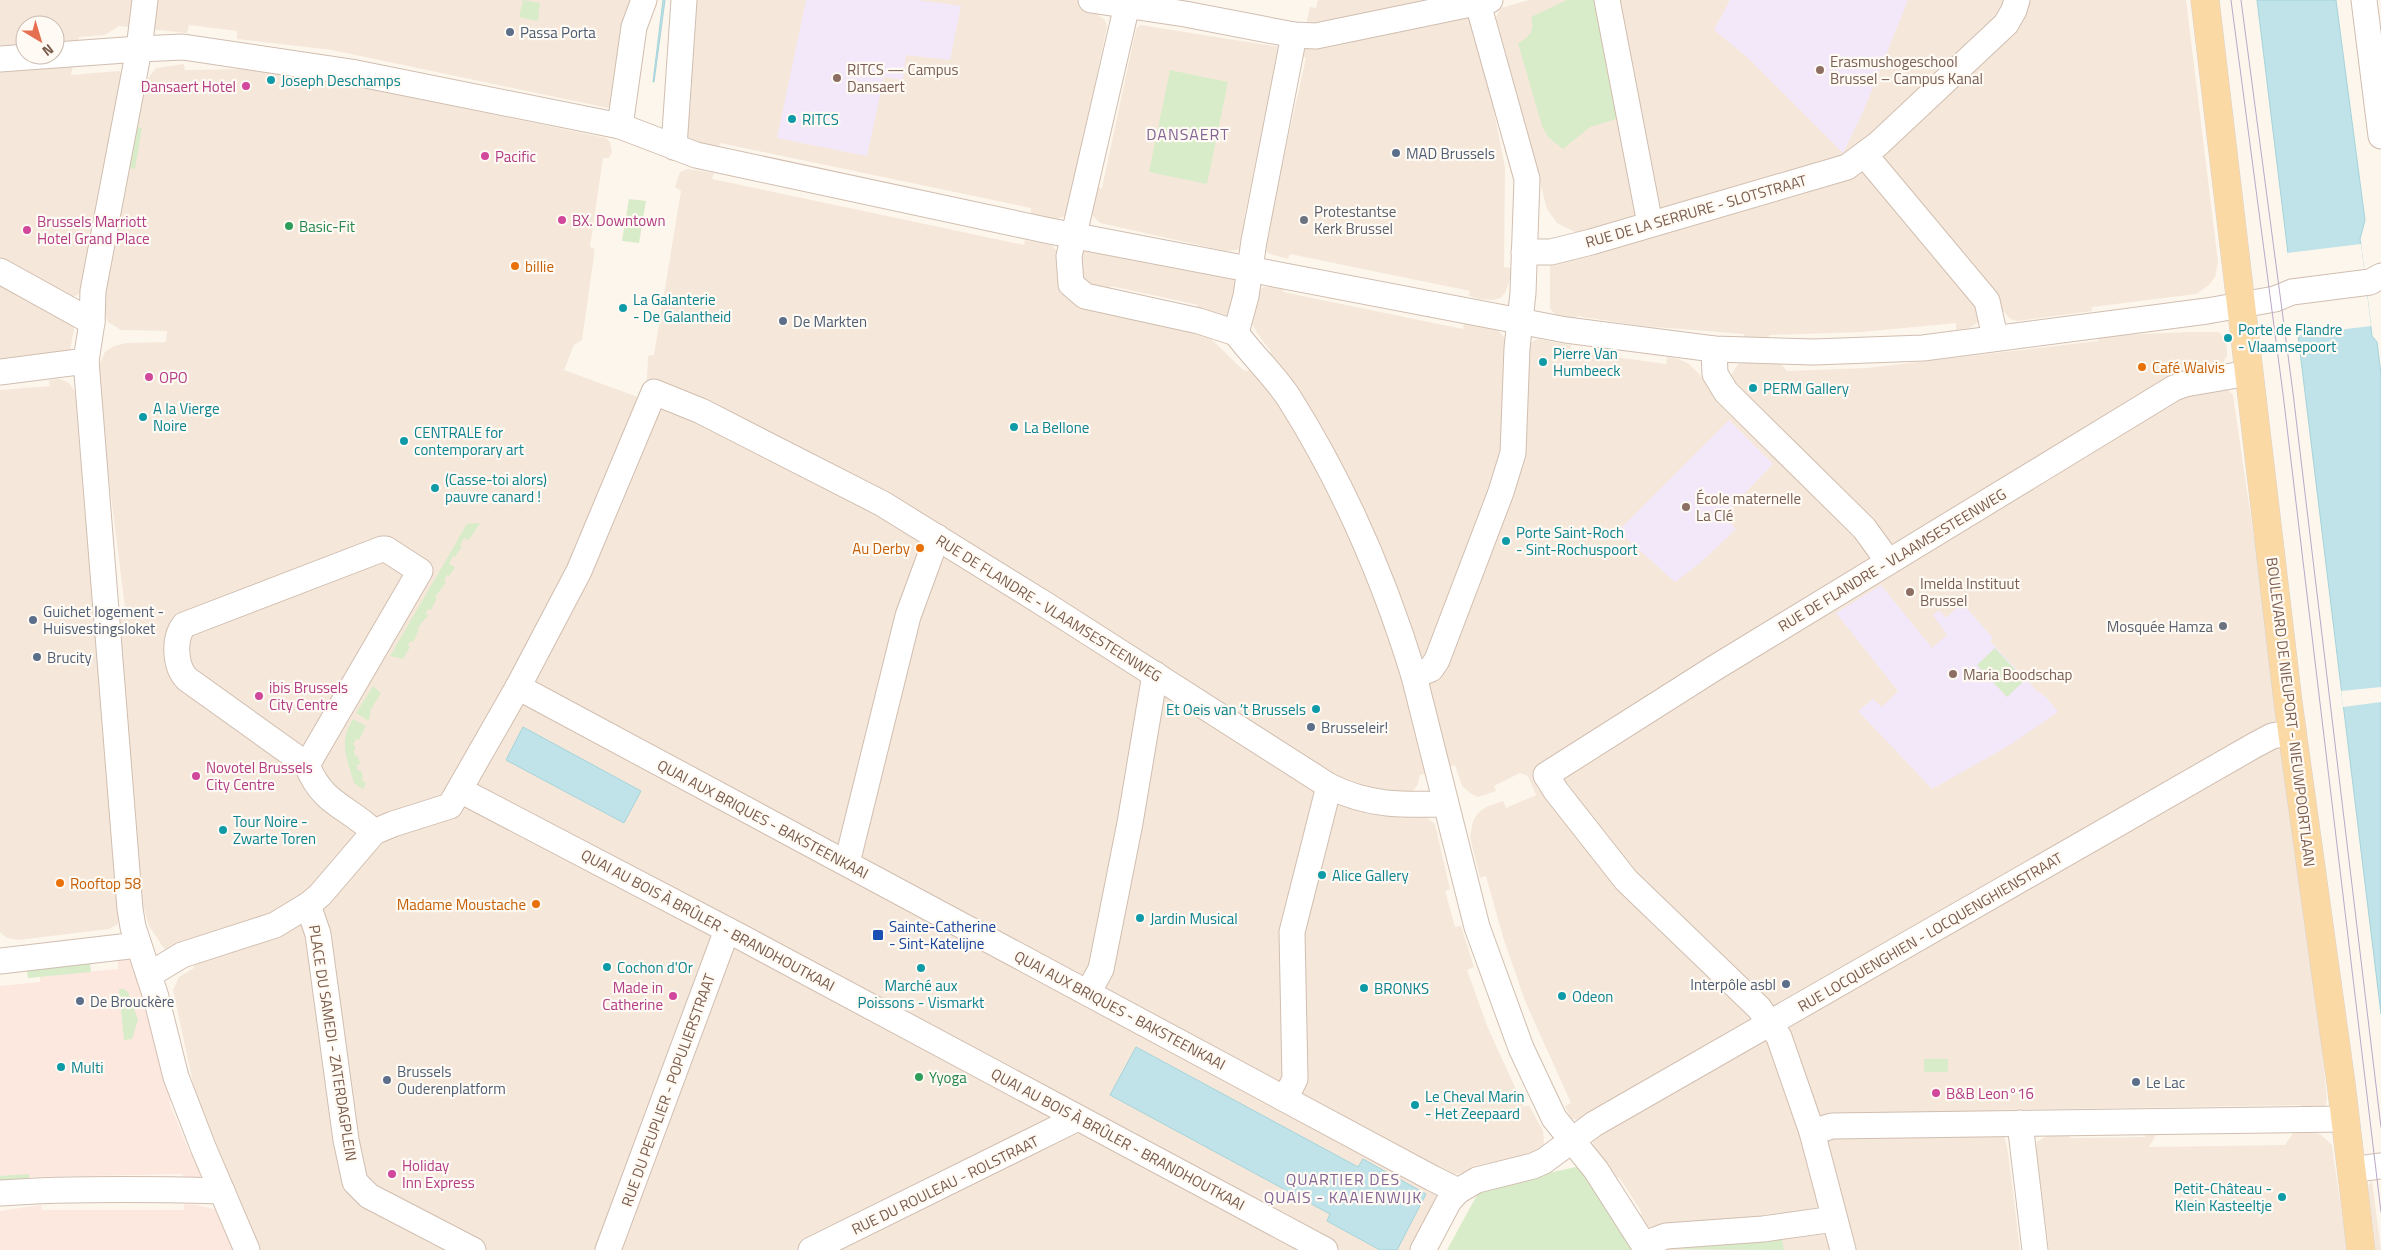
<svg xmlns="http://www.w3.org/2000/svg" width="2381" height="1250" viewBox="0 0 2381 1250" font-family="'Titillium Web',sans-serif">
<rect width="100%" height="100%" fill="#fdf6ec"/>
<g fill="#f5e8da" fill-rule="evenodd">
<path d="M0 0H630L622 31 610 107 608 108 332 50 237 39V31L189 25 187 33 119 26 105 35 79 37 71 75 119 71 122 74 81 293 73 297 0 261ZM25 25H55V55H25Z"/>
<polygon points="696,0 1102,0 1099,16 1105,20 1107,27 1067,216 1056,219 1031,214 1031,208 720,143 719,148 690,140 687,137 684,113 690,113"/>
<polygon points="1318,0 1456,0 1465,10 1482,38 1475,41 1492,101 1505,168 1504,267 1511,268 1511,277 1505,293 1500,298 1493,300 1479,299 1469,296 1470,291 1290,254 1288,259 1270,254 1263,249 1306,58 1299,56 1309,25 1307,20 1310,7 1316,8"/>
<polygon points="1529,0 1600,0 1639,212 1635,218 1584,233 1575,232 1557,223 1547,209 1496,17 1501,8"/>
<polygon points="1612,0 2186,0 2218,262 2215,277 2209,285 2196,294 2092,307 2092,311 2018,321 2010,319 1994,300 1979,322 1969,328 1956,330 1956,323 1862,332 1769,335 1769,341 1744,340 1744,334 1642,326 1577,316 1576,322 1556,316 1550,308 1550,262 1658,210"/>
<polygon points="1140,25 1280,47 1244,219 1250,221 1242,247 1237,250 1226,251 1100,223 1093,216 1091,211 1095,187 1102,188 1136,29"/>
<polygon points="184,64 185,70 250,69 294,73 606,138 610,142 612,152 609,158 603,158 590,247 595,249 582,340 574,345 564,370 646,400 648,356 654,355 681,191 675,187 680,172 688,169 714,173 712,179 1024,245 1025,240 1051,245 1059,253 1060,278 1205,333 1243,370 1248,371 1271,352 1257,333 1250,320 1257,291 1264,287 1274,286 1284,286 1283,292 1463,329 1464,323 1498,330 1508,342 1528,344 1538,339 1571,345 1570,351 1666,364 1667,357 1678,359 1689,364 1730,405 1732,374 1738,364 1742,363 1781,364 1787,371 1867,368 2098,341 2098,336 2190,332 2219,332 2225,339 2227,348 2227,356 2220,367 2227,389 2233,395 2280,717 2280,747 2284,751 2322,1049 2327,1099 2325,1106 2322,1109 2302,1111 2301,1105 1994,1110 1995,1132 2004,1135 2008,1152 2020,1250 1662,1250 1668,1225 1646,1227 1638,1218 1642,1213 1619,1177 1612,1182 1593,1151 1593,1139 1582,1122 1571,1118 1565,1106 1571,1103 1525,1001 1503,937 1486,876 1480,878 1470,837 1473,821 1478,813 1486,807 1503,801 1506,808 1536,795 1528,776 1520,773 1494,786 1496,791 1478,797 1470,793 1462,786 1455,765 1420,775 1418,784 1409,796 1369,790 1366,814 1405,818 1406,812 1423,815 1435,824 1450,889 1445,891 1455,927 1461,926 1474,967 1467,970 1488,1028 1524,1107 1529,1105 1543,1131 1544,1141 1543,1148 1530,1157 1452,1175 1441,1191 1417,1250 258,1250 194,1088 173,990 179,977 194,968 186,950 169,951 163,947 149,926 143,905 118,907 118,924 109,929 18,940 7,938 0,932 0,390 50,386 49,380 59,379 68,382 75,391 93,610 125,608 99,399 98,367 105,352 114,346 126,343 166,342 167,331 121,330 108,322 102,308 144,83 156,68"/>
<polygon points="1085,249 1236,279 1240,284 1231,313 1226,316 1197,312 1198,305 1111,286 1108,293 1085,286 1076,263 1080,251"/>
<polygon points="0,279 75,324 70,351 0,360"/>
<polygon points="2296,1129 2312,1131 2321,1135 2332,1145 2347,1250 2049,1250 2036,1147 2037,1142 2048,1135 2070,1132 2070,1138 2145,1137 2146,1131 2158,1131 2149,1147 2285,1145"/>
<polygon points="2372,1181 2381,1250 2376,1250 2368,1186"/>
</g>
<g fill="#fde8e0">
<polygon points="125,951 133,963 175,1099 169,1102 190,1154 196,1152 201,1175 198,1178 183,1181 183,1174 34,1177 0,1182 0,986 40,982 40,976 118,969 118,954"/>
<polygon points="184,1204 198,1205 217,1210 236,1250 0,1250 0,1211 41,1205 42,1210 184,1210"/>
</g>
<g fill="#f3e8fa">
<polygon points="806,0 917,0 961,6 950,60 906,55 903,80 884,77 867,156 777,138"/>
<polygon points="1730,0 1908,0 1863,112 1843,153 1747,57 1714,30"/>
<polygon points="1729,420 1773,464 1723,516 1736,529 1699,564 1675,582 1618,531"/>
<polygon points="1881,585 1932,648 1947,635 1933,615 1939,610 1946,618 1962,603 1993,638 1990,641 2037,691 2046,697 2058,712 2010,745 1932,789 1858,711 1873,699 1882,707 1898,691 1836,613"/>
</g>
<g fill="#d8ecc9">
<polygon points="523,0 540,3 538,21 519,17"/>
<path d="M1567 0H1600L1622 117 1590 127 1563 149 1548 137 1542 126 1518 43C1530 37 1535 30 1531 17Z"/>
<polygon points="1170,70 1228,82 1207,184 1149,172"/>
<polygon points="136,127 142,128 135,169 128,168"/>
<polygon points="629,199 646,201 639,243 622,241"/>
<polygon points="480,523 469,540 464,538 460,545 462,546 455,557 453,556 449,564 455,567 449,576 447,575 444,581 446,582 435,597 437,598 431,610 428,609 426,613 428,615 417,629 419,630 413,642 410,641 408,646 410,647 403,659 390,656 467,524"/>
<polygon points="1995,648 2025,680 2007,697 1977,665"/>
<polygon points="373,686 381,693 371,709 369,721 356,713"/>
<path d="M353 719 366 726 359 740 356 739 353 744 356 749 354 750 355 757 358 756 360 764 357 765 358 771 361 770 363 777 361 780 366 783 363 789 354 783C347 758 338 743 353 719Z"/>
<polygon points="90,963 91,972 28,978 27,969"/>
<polygon points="122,988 128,992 138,1020 132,1039 124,1040 119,990"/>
<rect x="1924" y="1059" width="24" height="13"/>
<polygon points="1580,1166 1637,1250 1447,1250 1477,1195 1486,1187"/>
<polygon points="29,1174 30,1187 0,1189 0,1176"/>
<polygon points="1782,1239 1784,1250 1674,1249"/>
</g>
<g fill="#bfe3e8" stroke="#a5d3da">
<polygon points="663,0 665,0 654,82 653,82"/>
<polygon points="2257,0 2336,0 2365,220 2360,239 2372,336 2377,342 2381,374 2381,1014"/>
<polygon points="523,727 641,791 624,823 506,760"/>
<polygon points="1136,1047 1358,1167 1363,1159 1426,1194 1397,1250 1380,1250 1327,1221 1330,1214 1110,1095"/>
</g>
<g fill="#fdf6ec">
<polygon points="2361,244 2371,326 2297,335 2287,253"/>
<polygon points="2381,687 2381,702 2343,707 2341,691"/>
</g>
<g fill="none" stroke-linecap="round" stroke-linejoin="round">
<defs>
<g id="minor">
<polyline points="145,0 139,49 93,291 92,322 86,361 130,909 133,927 156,997 176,1077 203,1147 247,1250"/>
<polyline points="1091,0 1185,14 1294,35 1316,36 1490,0"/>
<polyline points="1607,0 1650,224"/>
<polyline points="2364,0 2381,136"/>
<polyline points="1127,5 1069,256 1071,284 1085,296 1199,321 1236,333 1246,296 1254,241 1294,35"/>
<polyline points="0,59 139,49 183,47 351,72 620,126 696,155 1050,231 1566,330 1714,349 1814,352 1923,348 2207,311 2275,299 2292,292 2370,282 2381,276"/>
<polyline points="620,126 634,27 644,0"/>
<polyline points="674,147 684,0"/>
<polyline points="1865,155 1987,301 1995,337"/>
<polyline points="1524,252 1551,252 1591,242 1847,167 1878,144 2006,24 2014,10 2017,0"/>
<polyline points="0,271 92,322"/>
<path d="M1236 333C1252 355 1274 375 1289 398 1344 485 1384 578 1414 676L1477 927 1521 1048 1554 1118 1596 1170 1647 1250"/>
<polyline points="1714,349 1715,374 1726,392 1864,528 1888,561"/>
<polyline points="0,372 86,361"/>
<polyline points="1414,676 1431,669 1437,660 1501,492 1513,453 1517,348 1523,293 1527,179 1477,0"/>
<polyline points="518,687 1432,1178 1458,1191"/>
<path d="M307 765 420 571 386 549H382L184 625C173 639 175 667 187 679L307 765C323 805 346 805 374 832"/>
<polyline points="460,790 739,936 1325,1250"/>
<polyline points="847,863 908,616 937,537"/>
<polyline points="308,905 318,934 346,1140 355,1182 369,1196 473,1250"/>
<polyline points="0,961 138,945"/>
<path d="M149 975 182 955 275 925 308 905 320 895 374 832 393 824 450 806 518 687 579 571 654 392 701 411 883 504 1046 605 1329 786C1369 806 1402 805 1445 804"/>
<polyline points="1088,993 1101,969 1130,823 1155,674"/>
<polyline points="1285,1099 1295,1079 1292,932 1329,786"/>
<polyline points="2020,1123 2035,1250"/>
<polyline points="1812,1132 1832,1126 2344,1119"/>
<polyline points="2351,1170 2381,1166"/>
<path d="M0 1193C74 1188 148 1189 222 1191"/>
<polyline points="1644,1244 1666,1236 1763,1229 1834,1219"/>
<polyline points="608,1250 727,930"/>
<polyline points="811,1250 1078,1118"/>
<polyline points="1423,1250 1449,1201 1458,1191 1477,1180 1533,1166 1544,1161 1594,1124 2255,745 2272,736 2293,732"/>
<polyline points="1843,1250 1812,1132 1779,1037 1759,1008 1626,880 1556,791 1546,775 1713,669 2174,388 2185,384 2249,373"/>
</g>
<polyline id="major" points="2205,0 2288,702 2341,1083 2361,1250"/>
</defs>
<use href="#minor" stroke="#d1beb0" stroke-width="27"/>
<use href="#major" stroke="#dad1cd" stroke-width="29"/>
<use href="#minor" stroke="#fff" stroke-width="25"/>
<use href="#major" stroke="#fbd9a5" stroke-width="28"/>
<g stroke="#b9a8c9" stroke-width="1">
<polyline points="2231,0 2283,394 2381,1212"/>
<polyline points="2241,0 2293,393 2381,1127"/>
</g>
</g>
<g fill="#5c6f8a" stroke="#fffaf3" stroke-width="2">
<circle cx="510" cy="32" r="5"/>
<circle cx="1396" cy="153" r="5"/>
<circle cx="783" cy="321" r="5"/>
<circle cx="33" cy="620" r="5"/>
<circle cx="37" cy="657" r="5"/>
<circle cx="1311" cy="727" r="5"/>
<circle cx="1786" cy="984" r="5"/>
<circle cx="80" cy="1001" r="5"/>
<circle cx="387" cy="1080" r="5"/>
<circle cx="2136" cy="1082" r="5"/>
</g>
<g fill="#8d6e63" stroke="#fffaf3" stroke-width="2">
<circle cx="1820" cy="70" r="5"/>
<circle cx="837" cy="78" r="5"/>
<circle cx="1686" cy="507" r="5"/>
<circle cx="1910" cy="592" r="5"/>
<circle cx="1953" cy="674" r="5"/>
</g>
<g fill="#0f9aa8" stroke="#fffaf3" stroke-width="2">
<circle cx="271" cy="80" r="5"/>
<circle cx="792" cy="119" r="5"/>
<circle cx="623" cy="308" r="5"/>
<circle cx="2228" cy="338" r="5"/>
<circle cx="1543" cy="362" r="5"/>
<circle cx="1753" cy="388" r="5"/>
<circle cx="143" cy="417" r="5"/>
<circle cx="1014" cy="427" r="5"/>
<circle cx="404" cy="441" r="5"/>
<circle cx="435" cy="488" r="5"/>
<circle cx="1506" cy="541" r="5"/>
<circle cx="1316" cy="709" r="5"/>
<circle cx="223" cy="830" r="5"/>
<circle cx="1322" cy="875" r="5"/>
<circle cx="1140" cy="918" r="5"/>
<circle cx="607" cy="967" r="5"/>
<circle cx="921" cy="968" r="5"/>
<circle cx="1364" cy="988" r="5"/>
<circle cx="1562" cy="996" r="5"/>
<circle cx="61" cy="1067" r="5"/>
<circle cx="1415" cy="1105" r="5"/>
<circle cx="2282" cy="1197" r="5"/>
</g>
<g fill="#d1479c" stroke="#fffaf3" stroke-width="2">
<circle cx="246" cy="86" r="5"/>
<circle cx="485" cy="156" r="5"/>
<circle cx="562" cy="220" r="5"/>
<circle cx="27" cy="230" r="5"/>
<circle cx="149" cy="377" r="5"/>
<circle cx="259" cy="696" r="5"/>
<circle cx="196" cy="776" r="5"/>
<circle cx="673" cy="996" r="5"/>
<circle cx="1936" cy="1093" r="5"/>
<circle cx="392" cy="1174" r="5"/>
</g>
<g fill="#6b7280" stroke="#fffaf3" stroke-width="2">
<circle cx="1304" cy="220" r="5"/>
<circle cx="2223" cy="626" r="5"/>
</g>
<g fill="#2e9e5b" stroke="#fffaf3" stroke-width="2">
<circle cx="289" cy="226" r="5"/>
<circle cx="919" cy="1077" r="5"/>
</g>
<g fill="#e8710a" stroke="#fffaf3" stroke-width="2">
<circle cx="515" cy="266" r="5"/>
<circle cx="2142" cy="367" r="5"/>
<circle cx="920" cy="548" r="5"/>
<circle cx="60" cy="883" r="5"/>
<circle cx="536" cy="904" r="5"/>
</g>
<rect fill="#1a4fb4" stroke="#fffaf3" stroke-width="2" x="872" y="929" width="12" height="12" rx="2.5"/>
<g text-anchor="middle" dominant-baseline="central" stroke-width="4.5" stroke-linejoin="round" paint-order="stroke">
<g font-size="15" fill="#4e5e75" stroke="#fffaf3" text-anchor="start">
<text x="520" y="32">Passa Porta</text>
<text x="1406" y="153">MAD Brussels</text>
<text x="793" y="321">De Markten</text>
<text x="43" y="611">Guichet logement -<tspan x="43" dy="17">Huisvestingsloket</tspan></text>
<text x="47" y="657">Brucity</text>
<text x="1321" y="727">Brusseleir!</text>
<text x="1776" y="984" text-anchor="end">Interpôle asbl</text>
<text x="90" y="1001">De Brouckère</text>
<text x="397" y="1071">Brussels<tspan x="397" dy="17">Ouderenplatform</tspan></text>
<text x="2146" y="1082">Le Lac</text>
</g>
<g font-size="15" fill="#785e54" stroke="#fffaf3" text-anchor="start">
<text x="1830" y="61">Erasmushogeschool<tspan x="1830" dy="17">Brussel – Campus Kanal</tspan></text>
<text x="847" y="69">RITCS — Campus<tspan x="847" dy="17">Dansaert</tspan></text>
<text x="1696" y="498">École maternelle<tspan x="1696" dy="17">La Clé</tspan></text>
<text x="1920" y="583">Imelda Instituut<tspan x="1920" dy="17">Brussel</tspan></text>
<text x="1963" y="674">Maria Boodschap</text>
</g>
<g font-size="15" fill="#0d838f" stroke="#fffaf3" text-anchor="start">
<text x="281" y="80">Joseph Deschamps</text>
<text x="802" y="119">RITCS</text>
<text x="633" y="299">La Galanterie<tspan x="633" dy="17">- De Galantheid</tspan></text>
<text x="2238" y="329">Porte de Flandre<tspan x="2238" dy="17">- Vlaamsepoort</tspan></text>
<text x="1553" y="353">Pierre Van<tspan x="1553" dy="17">Humbeeck</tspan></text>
<text x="1763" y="388">PERM Gallery</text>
<text x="153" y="408">A la Vierge<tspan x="153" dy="17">Noire</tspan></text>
<text x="1024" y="427">La Bellone</text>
<text x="414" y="432">CENTRALE for<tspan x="414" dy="17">contemporary art</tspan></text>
<text x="445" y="479">(Casse-toi alors)<tspan x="445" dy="17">pauvre canard !</tspan></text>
<text x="1516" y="532">Porte Saint-Roch<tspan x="1516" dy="17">- Sint-Rochuspoort</tspan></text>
<text x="1306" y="709" text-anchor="end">Et Oeis van ’t Brussels</text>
<text x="233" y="821">Tour Noire -<tspan x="233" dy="17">Zwarte Toren</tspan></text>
<text x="1332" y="875">Alice Gallery</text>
<text x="1150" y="918">Jardin Musical</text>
<text x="617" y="967">Cochon d'Or</text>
<text x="921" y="985" text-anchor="middle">Marché aux<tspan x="921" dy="17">Poissons - Vismarkt</tspan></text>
<text x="1374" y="988">BRONKS</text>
<text x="1572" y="996">Odeon</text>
<text x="71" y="1067">Multi</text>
<text x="1425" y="1096">Le Cheval Marin<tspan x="1425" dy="17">- Het Zeepaard</tspan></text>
<text x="2272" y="1188" text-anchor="end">Petit-Château -<tspan x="2272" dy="17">Klein Kasteeltje</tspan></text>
</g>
<g font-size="15" fill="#b23c85" stroke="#fffaf3" text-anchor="start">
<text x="236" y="86" text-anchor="end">Dansaert Hotel</text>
<text x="495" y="156">Pacific</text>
<text x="572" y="220">BX. Downtown</text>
<text x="37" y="221">Brussels Marriott<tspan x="37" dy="17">Hotel Grand Place</tspan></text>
<text x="159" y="377">OPO</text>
<text x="269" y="687">ibis Brussels<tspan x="269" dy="17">City Centre</tspan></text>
<text x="206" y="767">Novotel Brussels<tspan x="206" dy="17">City Centre</tspan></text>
<text x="663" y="987" text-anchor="end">Made in<tspan x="663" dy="17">Catherine</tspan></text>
<text x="1946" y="1093">B&amp;B Leon°16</text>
<text x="402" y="1165">Holiday<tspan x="402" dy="17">Inn Express</tspan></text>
</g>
<g font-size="15" fill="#5b616d" stroke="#fffaf3" text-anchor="start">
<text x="1314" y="211">Protestantse<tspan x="1314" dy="17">Kerk Brussel</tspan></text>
<text x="2213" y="626" text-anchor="end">Mosquée Hamza</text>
</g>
<g font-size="15" fill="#7a5c4d" stroke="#fffaf3">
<text transform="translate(1696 211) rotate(-16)">RUE DE LA SERRURE - SLOTSTRAAT</text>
<text transform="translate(1892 560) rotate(-31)">RUE DE FLANDRE - VLAAMSESTEENWEG</text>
<text transform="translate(1049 608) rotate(32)">RUE DE FLANDRE - VLAAMSESTEENWEG</text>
<text transform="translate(2291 712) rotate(83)">BOULEVARD DE NIEUPORT - NIEUWPOORTLAAN</text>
<text transform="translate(763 819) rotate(28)">QUAI AUX BRIQUES - BAKSTEENKAAI</text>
<text transform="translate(708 920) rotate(28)">QUAI AU BOIS À BRÛLER - BRANDHOUTKAAI</text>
<text transform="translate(1930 932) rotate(-30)">RUE LOCQUENGHIEN - LOCQUENGHIENSTRAAT</text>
<text transform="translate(1120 1010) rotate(28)">QUAI AUX BRIQUES - BAKSTEENKAAI</text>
<text transform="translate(333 1043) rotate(81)">PLACE DU SAMEDI - ZATERDAGPLEIN</text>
<text transform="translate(668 1090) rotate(-70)">RUE DU PEUPLIER - POPULIERSTRAAT</text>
<text transform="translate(1118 1139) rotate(28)">QUAI AU BOIS À BRÛLER - BRANDHOUTKAAI</text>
<text transform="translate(945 1185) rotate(-26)">RUE DU ROULEAU - ROLSTRAAT</text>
</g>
<g font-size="15" fill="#27864d" stroke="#fffaf3" text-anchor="start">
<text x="299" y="226">Basic-Fit</text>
<text x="929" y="1077">Yyoga</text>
</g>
<g font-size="15" fill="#c56008" stroke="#fffaf3" text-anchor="start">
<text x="525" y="266">billie</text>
<text x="2152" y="367">Café Walvis</text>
<text x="910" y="548" text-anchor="end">Au Derby</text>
<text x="70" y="883">Rooftop 58</text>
<text x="526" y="904" text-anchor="end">Madame Moustache</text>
</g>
<g font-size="15" fill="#164399" stroke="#fffaf3" text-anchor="start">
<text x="889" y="926">Sainte-Catherine<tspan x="889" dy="17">- Sint-Katelijne</tspan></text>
</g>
<g font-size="16" letter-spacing="1" fill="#846695" stroke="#fffaf3">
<text x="1188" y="134">DANSAERT</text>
<text x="1343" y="1179">QUARTIER DES<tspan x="1343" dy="18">QUAIS - KAAIENWIJK</tspan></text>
</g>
</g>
<g transform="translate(40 40) rotate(142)"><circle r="24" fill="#fffaf3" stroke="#cabbb1"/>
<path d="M0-4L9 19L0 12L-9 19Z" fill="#e76f51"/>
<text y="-8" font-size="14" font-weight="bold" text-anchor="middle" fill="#7a5c4d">N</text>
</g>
</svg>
